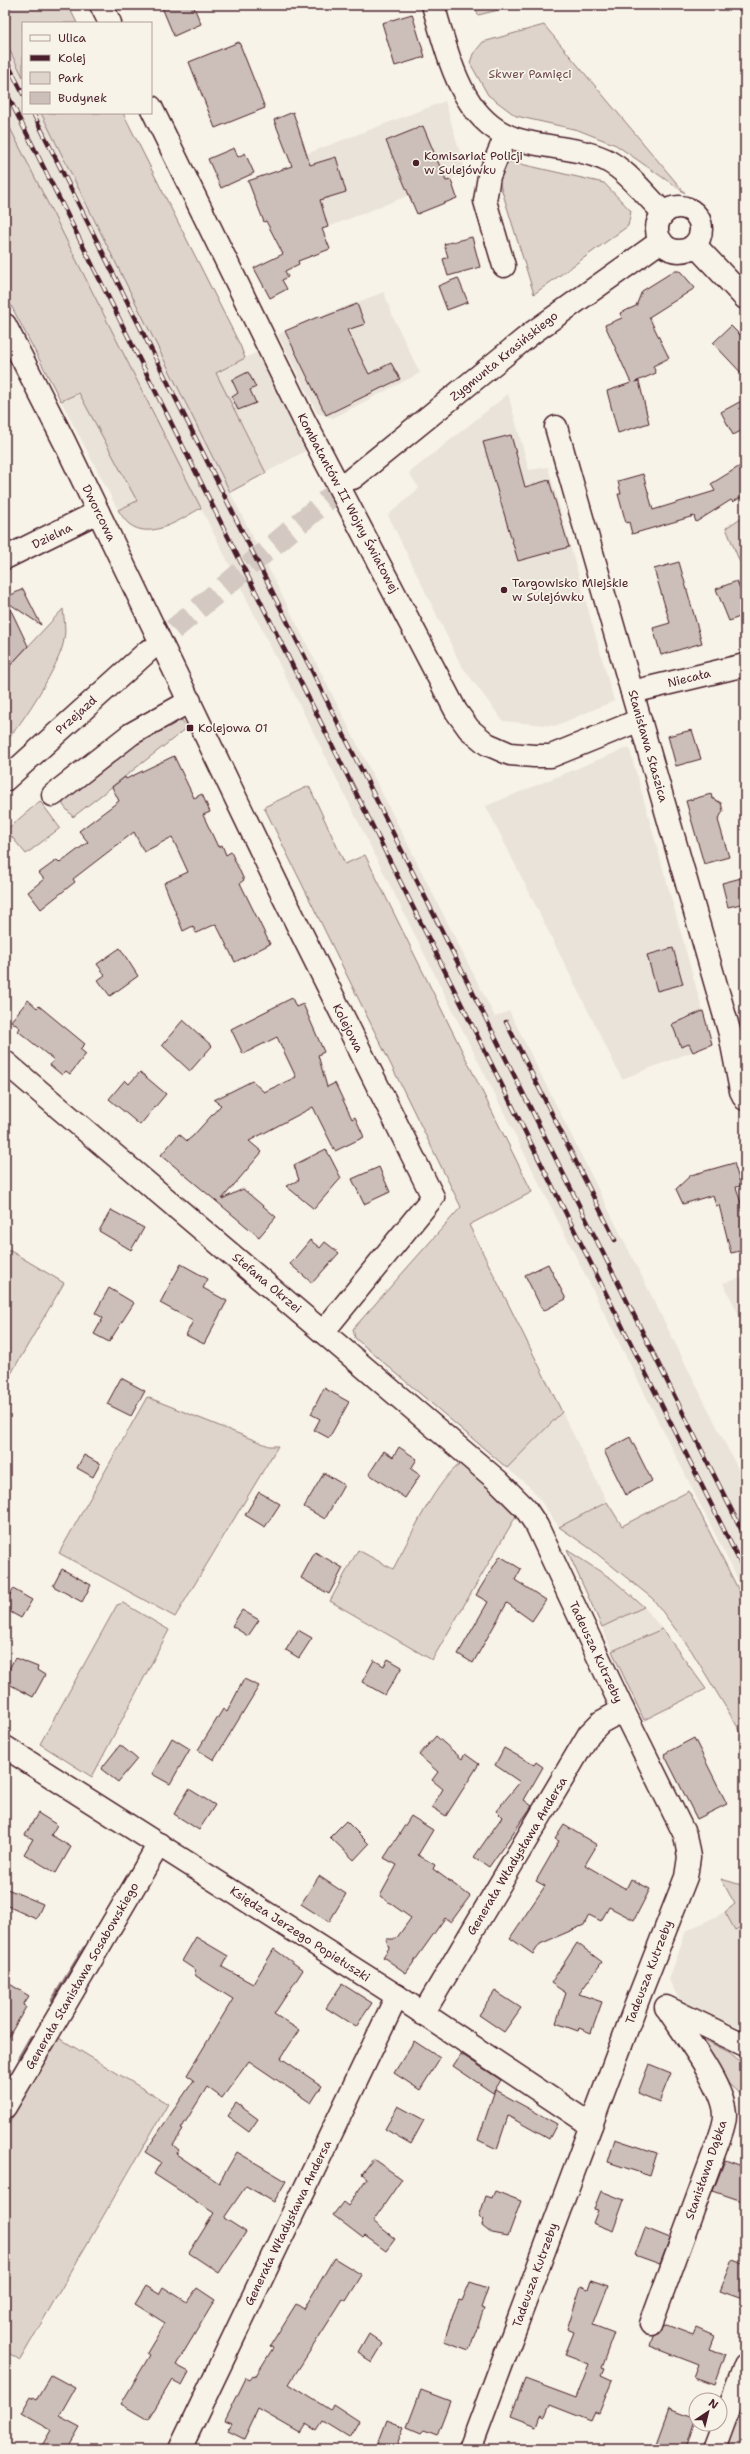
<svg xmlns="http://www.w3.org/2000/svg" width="750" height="2454" viewBox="0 0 750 2454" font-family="'Shantell Sans',sans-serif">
<rect width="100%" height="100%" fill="#f7f3e8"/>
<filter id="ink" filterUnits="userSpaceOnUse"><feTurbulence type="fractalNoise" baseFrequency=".025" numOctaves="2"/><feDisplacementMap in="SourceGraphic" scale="8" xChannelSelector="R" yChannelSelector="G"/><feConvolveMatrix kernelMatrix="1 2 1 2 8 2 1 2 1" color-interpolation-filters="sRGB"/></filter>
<g filter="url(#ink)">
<g fill="#eae3da">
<polygon points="5,5 68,5 77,23 23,23 23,113 123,113 245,358 262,350 309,449 230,492 495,1017 509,1011 745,1483 745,1594 201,508 160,529 145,530 129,524 118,510 5,294"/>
<polygon points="445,101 466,173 328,227 306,154"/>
<polygon points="384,292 393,317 420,373 333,418 317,413 278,335 302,323"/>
<polygon points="508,394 529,470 548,467 614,701 555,726 503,721 461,665 388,515 419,488 409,473"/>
<polygon points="629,747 712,1044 622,1079 486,806"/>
<polygon points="745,1277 745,1327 723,1283"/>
<polygon points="562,1412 607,1502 559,1527 532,1489 507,1468"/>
<polygon points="644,1607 662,1629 612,1651 602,1627"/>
<polygon points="725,1912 735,1930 745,1925 745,2029 682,2005 669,1980 686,1931"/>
</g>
<g fill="#ded4cc" stroke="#947a7c">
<polygon points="5,5 68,5 77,23 23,23 23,77 5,41"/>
<polygon points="475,5 511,5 511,7 478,15"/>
<polygon points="544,25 685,193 616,145 578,130 516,116 488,95 470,63 473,54 483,42"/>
<polygon points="41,113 123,113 240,345 245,358 216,373 266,473 230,492"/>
<path d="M5 118 201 508C181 519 151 541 129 524 125 521 121 514 118 510L137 501 79 393 61 401 5 294Z"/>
<polygon points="503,160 604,183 631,211 628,226 534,294 498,178"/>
<polygon points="745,515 745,575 726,528"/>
<path d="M63 609C64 619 66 630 64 639 62 662 21 726 5 742V671Z"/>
<polygon points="180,717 187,728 73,817 63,805 63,799 133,746"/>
<polygon points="309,786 345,864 365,855 532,1192 469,1225 562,1412 507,1468 355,1338 353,1329 461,1207 264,807"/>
<polygon points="40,801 60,828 26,854 6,830"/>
<polygon points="9,1250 64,1283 5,1384 5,1256"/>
<polygon points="147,1397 269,1446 278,1446 175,1617 59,1553"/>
<path d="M464 1462 519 1511 432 1660 330 1601 358 1550 393 1569C407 1544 439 1473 464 1462Z"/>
<polygon points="689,1491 745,1603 745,1739 691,1650 653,1599 591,1549 559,1527 607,1502 622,1526"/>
<polygon points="567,1550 612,1579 644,1607 602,1627"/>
<polygon points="123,1603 169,1630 92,1777 40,1744 117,1605"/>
<polygon points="662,1629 706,1689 644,1720 612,1651"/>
<polygon points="721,1879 745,1886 745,1925 735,1930 725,1912 735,1904"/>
<path d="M696 2036 729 2052 745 2065V2086L742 2095C723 2082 705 2057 696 2036Z"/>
<polygon points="59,2038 168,2104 20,2360 5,2351 5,2130"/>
<polygon points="745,2394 745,2449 726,2449 726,2443"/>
</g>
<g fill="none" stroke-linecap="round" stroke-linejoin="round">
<g stroke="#8e7275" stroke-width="6">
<polyline points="54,2000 85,1949"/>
<polyline points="21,2057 32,2038"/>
<polyline points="739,2449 745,2447"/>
</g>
</g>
<g fill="#ccbfb9" stroke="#4a1f2b">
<polygon points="161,5 193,5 201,24 174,36"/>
<polygon points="412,14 425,57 395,66 382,23"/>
<polygon points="239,42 265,108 215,128 189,62"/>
<polygon points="293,112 310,165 336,157 346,192 320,200 328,227 322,229 330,249 298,261 299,264 285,271 288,277 282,280 287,289 270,298 254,268 283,254 266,221 264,222 248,181 292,166 274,120"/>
<polygon points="423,126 446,181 451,180 457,198 417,214 386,141"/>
<polygon points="234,148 238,157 245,153 254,173 221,188 208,159"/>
<polygon points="472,237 480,267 448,276 443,259 448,257 444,244"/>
<polygon points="674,271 680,271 695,288 649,317 669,358 653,366 656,373 635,382 639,381 649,423 618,433 607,391 631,383 605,325 622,318 620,313 636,306 642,291"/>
<polygon points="458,278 468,302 447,310 438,286"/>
<polygon points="357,304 365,324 347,330 369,374 391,363 400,379 326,415 285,331 320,316 321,318"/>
<polygon points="731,326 745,340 745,377 713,343"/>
<polygon points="248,372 256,387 250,390 256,403 238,410 232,397 238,393 232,380"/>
<polygon points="745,399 745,429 733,435 721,412"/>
<polygon points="511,435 525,487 549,480 569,547 518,561 483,442"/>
<polygon points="745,463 745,495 733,502 731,500 696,522 694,516 632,534 629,522 626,523 618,494 621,494 618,481 643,474 653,510 715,491 711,484"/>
<polygon points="679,562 702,643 661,655 653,628 670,623 654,569"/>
<polygon points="737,581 745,601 745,615 729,621 716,589"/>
<polygon points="23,589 41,625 7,602 28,646 5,671 5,598"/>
<polygon points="692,730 701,759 676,766 668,736"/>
<polygon points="174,756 194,798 202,794 210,812 203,815 218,847 222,845 226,855 231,852 244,880 240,883 270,944 235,962 216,924 196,933 193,926 183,931 164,883 188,872 172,837 144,852 134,832 73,879 75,882 41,909 28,892 44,879 39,873 57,860 60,863 88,842 79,831 119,801 112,787 125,777 126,779"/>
<polygon points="711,794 712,798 721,803 723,811 718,820 729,857 704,864 686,801"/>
<polygon points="745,877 745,903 728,907 722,883"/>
<polygon points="120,948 138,976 110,996 98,980 105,975 97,964"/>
<polygon points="673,948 683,984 657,991 647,955"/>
<polygon points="292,998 296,1007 303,1004 324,1052 318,1055 327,1087 335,1083 352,1119 355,1117 364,1137 335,1151 313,1107 249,1141 262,1152 222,1199 243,1189 276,1217 259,1237 161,1155 179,1134 187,1141 193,1136 221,1105 214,1100 252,1081 264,1092 296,1077 277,1037 243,1054 231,1029"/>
<polygon points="28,1000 37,1008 39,1006 85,1044 80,1049 86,1054 70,1074 66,1071 62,1075 50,1065 54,1060 18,1031 20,1028 11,1021"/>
<polygon points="703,1011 712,1044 693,1052 689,1044 681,1047 672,1024"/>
<polygon points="183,1020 212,1046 190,1071 162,1045"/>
<polygon points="140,1072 166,1094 140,1125 109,1099 125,1080 129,1084"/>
<polygon points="326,1149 341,1178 314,1209 286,1186 299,1180 294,1165"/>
<polygon points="734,1163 741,1186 736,1187 745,1216 745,1250 731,1253 719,1205 716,1206 713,1195 683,1204 676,1189 691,1175"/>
<polygon points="379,1167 390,1192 364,1204 352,1179"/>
<polygon points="111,1210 144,1228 131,1250 99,1231"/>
<polygon points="310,1240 320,1248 325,1242 339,1253 312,1283 290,1264"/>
<polygon points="181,1264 208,1279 203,1288 227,1301 204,1344 186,1335 193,1321 160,1303"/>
<polygon points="548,1264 566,1299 543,1311 525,1275"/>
<polygon points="109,1288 134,1303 109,1342 94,1334 103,1318 95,1313"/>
<polygon points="121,1378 145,1391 131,1416 107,1404"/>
<polygon points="324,1388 349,1402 329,1438 314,1430 320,1419 311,1414"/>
<polygon points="630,1437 652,1481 626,1495 604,1451"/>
<polygon points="399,1447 417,1459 411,1469 420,1475 405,1498 369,1474 384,1451 393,1457"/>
<polygon points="84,1455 100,1464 93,1477 77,1468"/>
<polygon points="324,1473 344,1485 325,1519 304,1507"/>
<polygon points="259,1492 280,1504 265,1527 245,1515"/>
<polygon points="315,1552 343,1568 329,1594 301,1578"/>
<polygon points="500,1556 521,1569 515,1580 546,1600 532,1621 507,1603 473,1663 458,1654 488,1602 476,1595"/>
<polygon points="62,1569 91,1585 82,1602 53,1586"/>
<polygon points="13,1589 32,1600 21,1618 5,1609 5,1603"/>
<polygon points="242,1610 259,1620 248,1636 232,1626"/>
<polygon points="298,1630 312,1638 299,1658 286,1650"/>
<polygon points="15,1658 38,1667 37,1670 45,1675 33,1697 5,1682 5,1676"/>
<polygon points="388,1659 402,1667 385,1695 362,1682 374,1660 384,1666"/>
<polygon points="244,1679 259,1686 214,1760 198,1750 223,1709 227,1712"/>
<polygon points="436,1736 462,1759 465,1754 479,1764 446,1816 432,1807 443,1789 432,1780 438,1772 419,1755"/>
<polygon points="172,1738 190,1749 170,1784 152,1774"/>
<polygon points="694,1738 727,1804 697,1819 664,1754"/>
<polygon points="120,1745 137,1759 118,1782 101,1769"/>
<polygon points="504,1748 534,1765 536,1762 543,1767 524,1800 532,1806 489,1867 474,1857 502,1817 496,1811 520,1782 495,1765"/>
<polygon points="189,1789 215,1805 199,1830 174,1814"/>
<polygon points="38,1813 57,1825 51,1835 71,1847 56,1873 24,1854 33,1839 25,1835"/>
<polygon points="411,1816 433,1830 418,1855 435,1865 433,1869 470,1896 451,1922 445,1918 406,1973 383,1957 389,1948 386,1939 396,1939 411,1918 380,1896 397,1865 384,1858"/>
<polygon points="346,1821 369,1844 354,1860 330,1837"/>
<polygon points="564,1825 597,1845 585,1865 626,1889 631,1879 650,1889 634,1920 609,1907 601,1921 589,1915 584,1925 540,1944 533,1954 510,1938 545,1886 536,1881 559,1841 555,1839"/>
<polygon points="319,1876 346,1894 329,1922 301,1904"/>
<polygon points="5,1888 43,1904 36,1919 5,1905"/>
<polygon points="196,1937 228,1956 222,1967 253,1984 274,1949 303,1970 274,2014 299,2030 281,2058 322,2086 311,2103 249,2061 222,2098 207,2087 181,2129 183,2130 173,2145 179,2150 176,2154 219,2183 237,2152 286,2181 274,2202 246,2186 224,2218 246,2232 219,2273 189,2253 214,2213 154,2174 161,2162 145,2152 194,2080 187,2075 233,1999 196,1976 194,1969 182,1961"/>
<polygon points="577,1943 602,1962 579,1994 602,2002 591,2033 579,2028 578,2031 556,2023 566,1993 551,1983"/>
<polygon points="5,1981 29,1996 23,2005 26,2007 5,2043"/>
<polygon points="342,1984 372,2003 356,2027 326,2008"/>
<polygon points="495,1991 521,2008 504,2032 479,2015"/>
<polygon points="414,2041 440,2058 420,2090 394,2073"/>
<polygon points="461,2054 501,2080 493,2093 453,2066"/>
<polygon points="649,2064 671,2073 659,2102 638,2093"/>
<polygon points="495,2090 557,2124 549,2139 508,2116 497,2149 478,2140"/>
<polygon points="236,2103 258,2119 249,2132 227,2116"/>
<polygon points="398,2106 424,2120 411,2144 385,2129"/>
<polygon points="615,2139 657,2153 650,2176 608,2162"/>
<polygon points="373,2159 402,2179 373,2221 395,2239 386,2251 365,2236 363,2238 333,2215 343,2202 348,2206 367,2178 362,2174"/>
<polygon points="725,2160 745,2167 745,2202 713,2191"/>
<polygon points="495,2191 521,2201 508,2236 492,2233 482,2225 484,2219 479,2217 486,2196 492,2198"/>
<polygon points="601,2191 624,2200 613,2231 593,2223 598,2210 594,2209"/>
<polygon points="645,2228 670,2238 660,2264 635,2255"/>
<polygon points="334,2258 362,2275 346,2301 343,2299 289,2384 330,2410 333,2404 359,2421 349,2438 323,2422 317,2431 306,2424 300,2433 258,2409 244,2439 228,2431 232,2424 225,2421 246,2378 250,2380 253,2376 255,2377 273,2348 270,2346 296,2304 304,2309"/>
<polygon points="733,2260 745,2265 745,2300 720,2291"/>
<polygon points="591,2280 608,2286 593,2325 614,2333 601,2368 604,2369 601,2376 612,2381 599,2413 595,2412 591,2421 550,2405 545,2417 541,2415 537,2426 511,2416 525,2379 576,2398 589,2364 565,2355 574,2332 567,2329 581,2286 588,2289"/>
<polygon points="470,2282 488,2288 481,2308 484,2309 469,2350 444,2341 453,2314 459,2300 462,2301"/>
<polygon points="146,2286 159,2294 163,2287 187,2302 197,2288 215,2300 176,2365 189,2372 182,2385 172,2380 148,2420 121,2404 150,2355 147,2353 165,2323 135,2304"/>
<polygon points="664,2324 693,2335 696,2328 714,2336 709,2349 725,2354 714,2385 694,2378 699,2365 650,2346 653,2336 659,2333"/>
<polygon points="369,2334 383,2344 372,2362 358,2353"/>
<polygon points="51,2375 75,2388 59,2416 80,2427 67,2449 40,2449 51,2430 21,2413 31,2396 37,2399"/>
<polygon points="421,2390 450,2401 437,2435 424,2430 421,2433 407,2427"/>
<polygon points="670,2408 696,2418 686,2449 655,2449"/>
<polygon points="387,2420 404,2427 395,2449 376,2449"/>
</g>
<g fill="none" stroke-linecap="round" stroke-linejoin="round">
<polyline stroke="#d4c9c2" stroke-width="22" stroke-dasharray="22 11" stroke-linecap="butt" points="148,651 353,478"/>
<defs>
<g id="street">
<polyline points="101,5 110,23"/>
<path d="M433 5C449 57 462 127 523 141 551 148 580 148 606 160 629 172 645 195 664 213"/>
<polyline points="151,107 304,420 456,711 469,729 487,744 510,754 534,756 551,756 640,720"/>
<polyline points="504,266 485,201 489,176 506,135"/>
<polyline points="5,325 64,441 277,884 433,1197 323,1332"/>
<polyline points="556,427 730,1034 741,1091 745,1099"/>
<polyline points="5,558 98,512"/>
<polyline points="632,692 745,665"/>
<polyline points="53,795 131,734 190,701"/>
<polyline points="5,1062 498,1481 525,1508 537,1526 623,1710 685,1835 689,1857 686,1877 640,1994 470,2449"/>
<polyline points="5,1747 397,1996 591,2125"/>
<polyline points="666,2007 745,2045"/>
<polyline points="423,2014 589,1734 601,1722 623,1710"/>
<polyline points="5,2107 159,1844"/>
<path d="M651 2324 718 2142C721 2133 725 2124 725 2115 725 2087 683 2033 667 2008"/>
<polyline points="180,2449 397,1996"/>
<polyline points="714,2449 745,2365"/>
</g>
<g id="secondary">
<circle cx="679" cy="229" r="22"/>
<polyline points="695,245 745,298"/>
<polyline points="353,478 532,333 661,241"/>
<polyline points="5,780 148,651"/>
</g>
</defs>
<use href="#street" stroke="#4a1f2b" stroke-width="25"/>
<use href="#secondary" stroke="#4a1f2b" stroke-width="25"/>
<use href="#street" stroke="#f7f3e8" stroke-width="22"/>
<use href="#secondary" stroke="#f7f3e8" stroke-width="22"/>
<defs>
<g id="rail">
<polyline points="5,58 23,94"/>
<polyline points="5,90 745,1572"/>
<polyline points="33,113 745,1537"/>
<polyline points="506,1022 615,1240"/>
</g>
</defs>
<use href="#rail" stroke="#4a1f2b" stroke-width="4.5"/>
<use href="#rail" stroke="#f7f3e8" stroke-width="3" stroke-dasharray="9" stroke-linecap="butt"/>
</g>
</g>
<g fill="#4a1f2b" stroke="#f7f3e8" stroke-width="1.5">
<circle cx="416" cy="163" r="4"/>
<circle cx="504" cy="590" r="4"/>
<rect x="186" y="724" width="8" height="8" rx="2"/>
</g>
<g text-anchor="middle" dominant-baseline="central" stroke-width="3.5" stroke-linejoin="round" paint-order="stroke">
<g font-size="12" fill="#6f4c53" stroke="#f7f3e8">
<text x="530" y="74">Skwer Pamięci</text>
</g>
<g font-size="12" fill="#4a1f2b" stroke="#f7f3e8" text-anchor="start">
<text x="424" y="156">Komisariat Policji<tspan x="424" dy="14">w Sulejówku</tspan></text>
<text x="512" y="583">Targowisko Miejskie<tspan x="512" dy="14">w Sulejówku</tspan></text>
<text x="198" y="728">Kolejowa 01</text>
</g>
<g font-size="12" fill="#4a1f2b" stroke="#f7f3e8">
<text transform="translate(504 356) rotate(-39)">Zygmunta Krasińskiego</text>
<text transform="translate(348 503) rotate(62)">Kombatantów II Wojny Światowej</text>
<text transform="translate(99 513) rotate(64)">Dworcowa</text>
<text transform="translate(52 536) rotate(-26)">Dzielna</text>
<text transform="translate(689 678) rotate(-14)">Niecała</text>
<text transform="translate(76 715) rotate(-42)">Przejazd</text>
<text transform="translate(648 746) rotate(74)">Stanisława Staszica</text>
<text transform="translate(348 1028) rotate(63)">Kolejowa</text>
<text transform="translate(267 1283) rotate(40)">Stefana Okrzei</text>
<text transform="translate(596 1652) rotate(65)">Tadeusza Kutrzeby</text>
<text transform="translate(517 1856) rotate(-59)">Generała Władysława Andersa</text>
<text transform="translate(300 1934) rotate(33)">Księdza Jerzego Popiełuszki</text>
<text transform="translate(649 1972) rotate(-69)">Tadeusza Kutrzeby</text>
<text transform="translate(82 1976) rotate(-60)">Generała Stanisława Sosabowskiego</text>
<text transform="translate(706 2170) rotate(-71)">Stanisława Dąbka</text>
<text transform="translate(288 2223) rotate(-64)">Generała Władysława Andersa</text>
<text transform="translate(535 2275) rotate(-70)">Tadeusza Kutrzeby</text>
</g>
</g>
<rect width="750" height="2454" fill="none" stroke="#f7f3e8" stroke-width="20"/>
<rect x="10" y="10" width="730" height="2434" fill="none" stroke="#4a1f2b" stroke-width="1.5" filter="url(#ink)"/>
<rect x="22" y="22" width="130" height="92" fill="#f7f3e8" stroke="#b29e9c"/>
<rect x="30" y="35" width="20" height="6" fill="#f7f3e8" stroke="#b29e9c"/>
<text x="58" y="42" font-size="12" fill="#4a1f2b">Ulica</text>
<rect x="30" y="55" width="20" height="6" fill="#4a1f2b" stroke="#b29e9c"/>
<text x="58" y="62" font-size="12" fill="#4a1f2b">Kolej</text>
<rect x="30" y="72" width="20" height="12" fill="#ded4cc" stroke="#b29e9c"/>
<text x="58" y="82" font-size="12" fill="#4a1f2b">Park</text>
<rect x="30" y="92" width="20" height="12" fill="#ccbfb9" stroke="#b29e9c"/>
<text x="58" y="102" font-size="12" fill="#4a1f2b">Budynek</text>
<g transform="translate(708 2412) rotate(35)"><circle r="19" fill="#f7f3e8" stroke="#b29e9c"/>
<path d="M0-3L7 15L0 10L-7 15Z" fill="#4a1f2b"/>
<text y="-6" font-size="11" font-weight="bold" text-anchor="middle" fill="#4a1f2b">N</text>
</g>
</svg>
